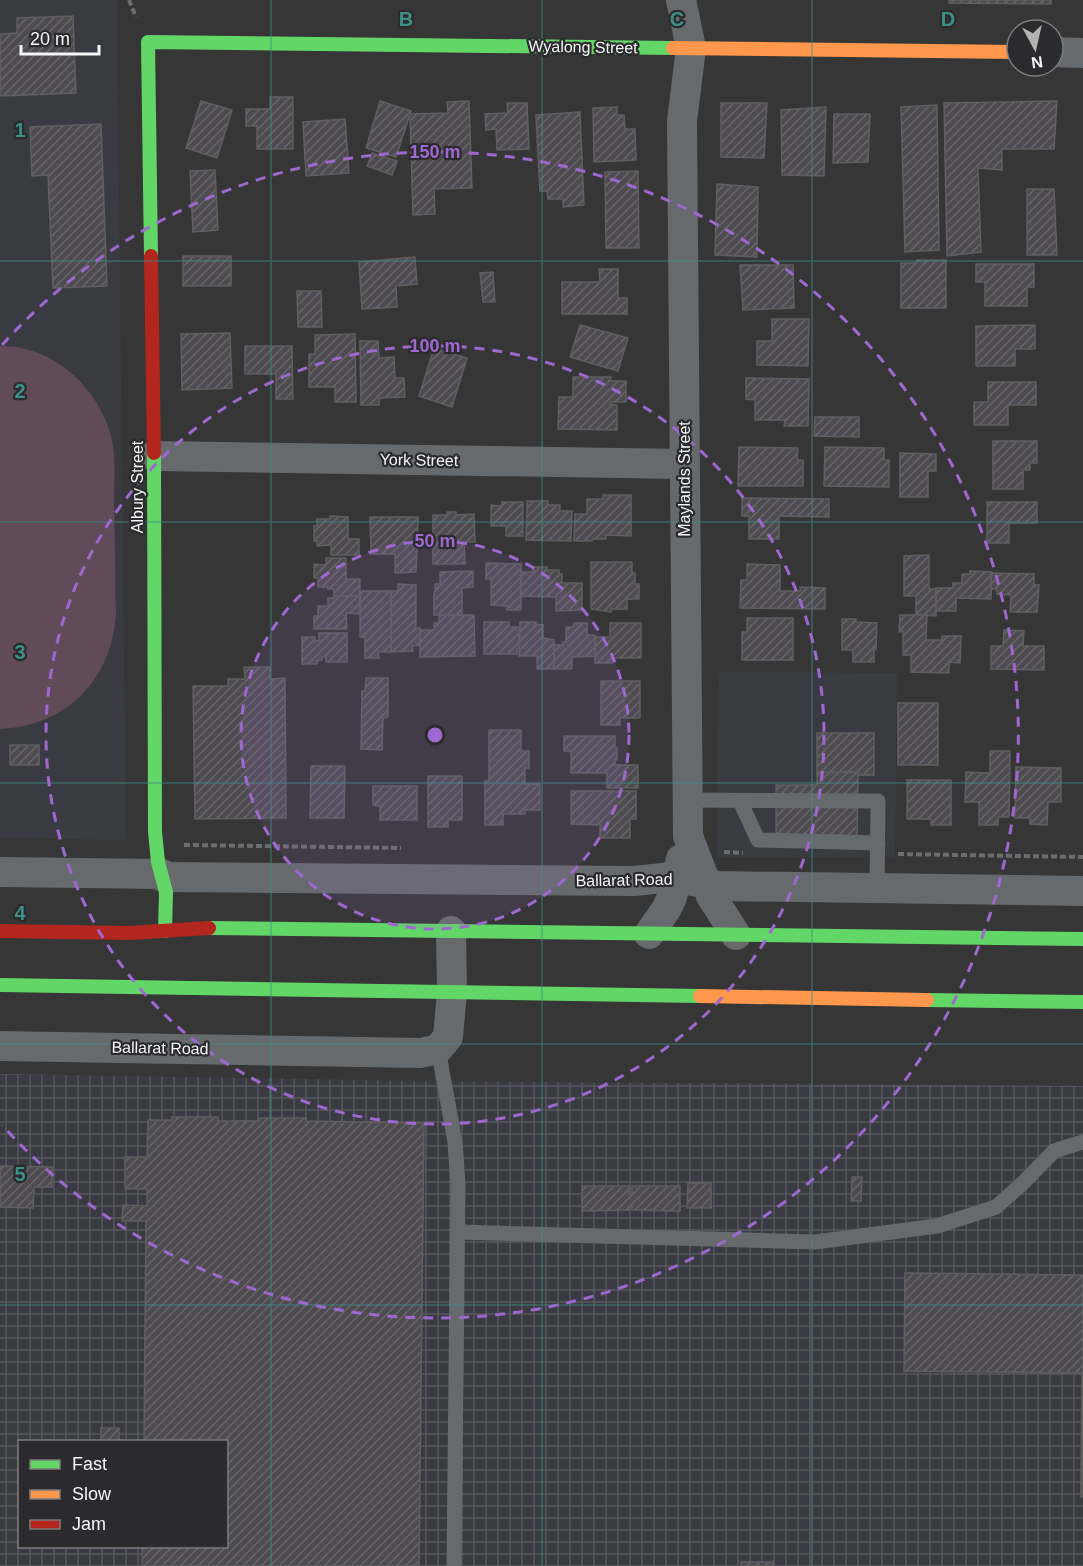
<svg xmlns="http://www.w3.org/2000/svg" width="1083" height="1566" viewBox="0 0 1083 1566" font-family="Arial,sans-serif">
<defs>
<pattern id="industrial-grid" width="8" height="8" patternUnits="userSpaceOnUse" patternTransform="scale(1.5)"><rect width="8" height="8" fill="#3a3b42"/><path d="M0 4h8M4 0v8" fill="none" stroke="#57585e"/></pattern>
<pattern id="building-hatch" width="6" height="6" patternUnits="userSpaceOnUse" patternTransform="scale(1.5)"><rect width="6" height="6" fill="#4e4b50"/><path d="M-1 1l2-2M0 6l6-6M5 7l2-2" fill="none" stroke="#68666a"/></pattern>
</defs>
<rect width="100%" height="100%" fill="#363636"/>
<g fill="#3a3b42">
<polygon points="0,0 117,0 126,840 0,838"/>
<polygon points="718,672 897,673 895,857 717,857"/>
</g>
<path fill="url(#industrial-grid)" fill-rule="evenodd" d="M0 1074 424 1081 1083 1086V1566H0ZM20 1442H226V1546H20Z"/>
<path fill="#624b58" d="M0 346C53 345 101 389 112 440 116 461 114 483 114 504 115 541 115 578 116 615 111 681 66 726 0 729Z"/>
<g fill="url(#building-hatch)" stroke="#5f5f5f" stroke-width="1.5">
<polygon points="949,0 1051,0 1051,4 949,3"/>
<polygon points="73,16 76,93 0,96 0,34 17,33 17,18"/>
<polygon points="270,97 293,97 293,149 257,149 257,126 246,126 246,109 270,109"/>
<polygon points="201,101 232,110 217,158 186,148"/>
<polygon points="380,101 411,111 396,157 366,148"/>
<polygon points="469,101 472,188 434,189 435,214 413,215 410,114 448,113 447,102"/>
<polygon points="1057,101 1054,149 1002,149 1002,170 978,168 981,252 947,256 944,103"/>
<polygon points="507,103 527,103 529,149 497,150 496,129 486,130 485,114 508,113"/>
<polygon points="721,103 767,103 764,158 721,157"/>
<polygon points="937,105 939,250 905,252 901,107"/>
<polygon points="617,107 617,115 624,115 625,129 635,129 636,160 594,162 593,108"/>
<polygon points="826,107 824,176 782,175 781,110"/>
<polygon points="580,112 584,205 563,207 563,199 548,199 547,191 540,191 536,115"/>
<polygon points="834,114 870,114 868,162 833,163"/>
<polygon points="345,119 349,173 306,176 303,122"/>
<polygon points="101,124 107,286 53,288 48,175 32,176 30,127"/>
<polygon points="372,153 397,161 392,175 367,166"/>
<polygon points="215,170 218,230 193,232 190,171"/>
<polygon points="638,171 639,248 606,248 605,172"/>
<polygon points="717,184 758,187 757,257 715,255"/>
<polygon points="1027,189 1054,189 1057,255 1027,255"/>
<rect x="183" y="256" width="48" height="30"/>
<polygon points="415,257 417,284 396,286 397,307 362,309 359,262"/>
<polygon points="917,260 946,260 946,308 901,308 901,263 916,263"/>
<polygon points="976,264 1034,264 1034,287 1027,287 1027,306 985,306 985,282 976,282"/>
<polygon points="740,265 793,265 794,308 743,310"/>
<polygon points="599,269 618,269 618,298 627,298 627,314 562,314 562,282 600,282"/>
<polygon points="493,272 495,302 483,302 480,273"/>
<polygon points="297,291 321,291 322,327 298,327"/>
<polygon points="772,319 809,319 808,366 757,365 757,341 772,341"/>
<polygon points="580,325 628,338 618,371 570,357"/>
<polygon points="1035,325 1035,349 1015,349 1015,366 976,366 976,326"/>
<polygon points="230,333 232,388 182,390 181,334"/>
<polygon points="355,334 356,402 335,402 335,387 309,387 309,354 315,354 315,335"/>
<polygon points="360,341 378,341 379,358 394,357 395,378 404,378 405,397 379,398 379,405 361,405"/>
<polygon points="245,346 292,346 293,399 276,399 276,374 245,374"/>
<polygon points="434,348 467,358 452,407 419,396"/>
<polygon points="573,377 611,377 610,381 626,381 626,402 610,402 610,404 617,405 617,430 558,429 559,397 573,397"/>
<polygon points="746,378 809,379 808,426 784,426 785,420 755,420 755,400 746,399"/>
<polygon points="988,382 1036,382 1036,405 1008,405 1008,425 974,425 974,402 988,402"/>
<polygon points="815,417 859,417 859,437 814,436"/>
<polygon points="993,441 1037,441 1037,463 1030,463 1030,470 1023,470 1023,489 993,489"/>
<polygon points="739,447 798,448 797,460 803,460 803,486 738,486"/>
<polygon points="825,447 884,448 884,460 889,460 889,487 824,486"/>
<polygon points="900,453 936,454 936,471 928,471 928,497 900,497"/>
<polygon points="603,495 631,495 631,536 606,535 606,539 593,539 592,541 574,541 575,514 587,514 587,499 603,499"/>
<polygon points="742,498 829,499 829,517 779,516 779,539 749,539 749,516 742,516"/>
<polygon points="527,501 548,501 548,505 560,505 560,511 572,511 571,541 526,540"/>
<polygon points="502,502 523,502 523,536 506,536 506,526 491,526 491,505 502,506"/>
<polygon points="987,502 1037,502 1037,523 1009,523 1009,543 987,543"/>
<polygon points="447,512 456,512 456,515 474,514 475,542 464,542 465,564 433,564 433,515 447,515"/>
<polygon points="330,516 348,517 348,539 359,539 359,555 331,555 331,545 317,546 317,541 314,541 314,526 317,526 317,519 330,519"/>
<polygon points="370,517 418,517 416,572 395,573 395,554 371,554"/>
<polygon points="929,555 929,589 936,589 936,616 916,615 916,596 904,596 904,556"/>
<polygon points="326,558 346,558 346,579 360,579 360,596 334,596 334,589 328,589 328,587 318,587 318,578 314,578 314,564 326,565"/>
<polygon points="591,562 632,562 632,573 635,573 635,584 639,584 639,599 627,599 627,609 611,609 611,612 591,609"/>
<polygon points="486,563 521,564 521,610 507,610 507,606 491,605 491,579 486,579"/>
<polygon points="747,564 780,565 780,591 800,591 800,587 825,588 825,609 740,608 741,580 747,580"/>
<polygon points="533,567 547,567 547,570 559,570 559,574 562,574 562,583 582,583 582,610 556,611 556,597 521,596 521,572 533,572"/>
<polygon points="473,571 473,587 462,588 462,615 434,615 434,592 435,592 435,584 440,584 440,572"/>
<polygon points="970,571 992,572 991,599 956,598 956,611 936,611 936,588 953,588 953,583 962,583 962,574 970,574"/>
<polygon points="991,573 1034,574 1034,585 1039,585 1037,612 1010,612 1011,595 997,594 997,589 991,589"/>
<polygon points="398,584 416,585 416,628 420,628 420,645 412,646 413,651 391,652 391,591 398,591"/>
<polygon points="360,591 391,591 391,652 378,652 379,658 365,658 365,637 360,637"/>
<polygon points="334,596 360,596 360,614 346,613 347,629 314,629 314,616 318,616 318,606 328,606 328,598 334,598"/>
<polygon points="439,615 474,615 475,656 420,657 420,630 434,630 434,623 439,623"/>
<polygon points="900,615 927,615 926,640 942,640 942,636 961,636 960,663 949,662 949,673 911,672 911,655 903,655 903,631 899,632"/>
<polygon points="747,618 793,618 793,660 742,660 742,632 747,632"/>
<polygon points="842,619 856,619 856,622 877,623 876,650 874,650 874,662 853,662 853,650 842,650"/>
<polygon points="484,622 509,622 509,627 520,627 519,646 517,646 517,654 484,654"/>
<polygon points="520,622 536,622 535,624 543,625 543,638 554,640 554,669 537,669 537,656 519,656"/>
<polygon points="574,623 587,623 587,635 595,635 595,656 572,657 572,669 554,669 554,645 563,645 563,642 566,642 566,627 573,627"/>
<polygon points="610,623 641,623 641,658 612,658 612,663 595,663 595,637 610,637"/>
<polygon points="1004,630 1024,631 1023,646 1044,646 1044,670 991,669 991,646 1003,646"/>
<polygon points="319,633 347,633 347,662 326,662 326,657 322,657 322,660 317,661 317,664 302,664 302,637 315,637 315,641 319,641"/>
<polygon points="244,667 270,667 270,679 285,678 286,818 195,819 193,686 228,686 228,679 245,679"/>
<polygon points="366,678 388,678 388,717 383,718 382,750 361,749 362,691 365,691"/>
<polygon points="601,681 640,681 640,718 620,718 620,725 601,725"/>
<rect x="898" y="703" width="40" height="62"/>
<polygon points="489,730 521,730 521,751 529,751 529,768 525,768 525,784 540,784 540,810 525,810 525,814 503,814 503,825 485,825 485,781 489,781"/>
<rect x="817" y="733" width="57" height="42"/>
<polygon points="564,736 615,736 615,748 617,748 617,760 615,759 615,765 638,765 638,788 607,788 607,773 571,773 571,751 564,751"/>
<rect x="10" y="745" width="29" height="20"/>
<polygon points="990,751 1010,751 1009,817 998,817 998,825 979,825 979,802 965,802 966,772 990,773"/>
<polygon points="311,766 345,766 344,818 310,818"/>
<polygon points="1016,767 1061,768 1061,802 1048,802 1047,825 1030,824 1030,818 1015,818"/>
<polygon points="817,772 858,772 857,841 776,841 776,785 817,785"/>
<polygon points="428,776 462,776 462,820 448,820 448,827 428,827"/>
<polygon points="907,780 951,780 951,825 931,825 931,819 907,819"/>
<polygon points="373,786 417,786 417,820 380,820 380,806 373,805"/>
<polygon points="571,791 636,791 636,819 630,819 630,838 600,838 600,825 571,824"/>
<polygon points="172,1117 218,1117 218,1121 259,1121 259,1118 306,1118 306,1121 424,1123 419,1566 142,1566 142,1546 226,1546 226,1442 144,1442 146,1221 122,1221 123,1205 147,1206 147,1189 125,1189 125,1157 147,1157 148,1120 172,1120"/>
<polygon points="0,1166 52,1167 52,1187 34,1187 33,1208 0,1207"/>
<polygon points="852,1177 862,1177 861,1201 851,1201"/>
<polygon points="688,1183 711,1183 711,1208 687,1208"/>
<polygon points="582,1186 629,1186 629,1194 632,1195 632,1186 680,1186 680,1211 632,1210 632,1206 629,1206 629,1210 582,1211"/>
<polygon points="905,1273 1083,1275 1083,1497 1081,1497 1082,1373 904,1371"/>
<rect x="101" y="1428" width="18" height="14"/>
<rect x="741" y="1562" width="32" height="4"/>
</g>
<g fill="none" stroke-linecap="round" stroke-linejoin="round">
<g stroke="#6c6d70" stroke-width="4" stroke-dasharray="6 3" stroke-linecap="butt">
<polyline points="129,0 136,17"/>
<polyline points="184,845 401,848"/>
<polyline points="724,852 743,853"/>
<polyline points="898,854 1083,857"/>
</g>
<g stroke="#676a6d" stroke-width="15">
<polyline points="687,800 878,801 877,887"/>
<polyline points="740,801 758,840 878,843"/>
<polyline points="438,1049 455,1142 458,1184 454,1566"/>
<polyline points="458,1232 815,1242 937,1226 996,1207 1024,1182 1054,1151 1083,1142"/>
</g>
<g stroke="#676a6d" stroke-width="30">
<polyline points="681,0 691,48 682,121 688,836 711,896 736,935"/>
<polyline points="1053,52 1083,53"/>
<polyline points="154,456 684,464"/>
<polyline points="0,872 162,874"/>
<polyline points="163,877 634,881 672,877 718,886 1083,891"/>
<polyline points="649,934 667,908 672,897 681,859"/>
<polyline points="0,1046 421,1053 438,1049 448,1037 452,992 451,931"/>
</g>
<g stroke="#63d668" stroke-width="14">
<polyline points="151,256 148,42 673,48"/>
<polyline points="154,453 155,832 158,862 166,892 165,931"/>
<polyline points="209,928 1083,939"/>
<polyline points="0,985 700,996"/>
<polyline points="927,1000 1083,1002"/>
</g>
<g stroke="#ff974d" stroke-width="14">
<polyline points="673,48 1017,52"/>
<polyline points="700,996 927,1000"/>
</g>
<g stroke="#b3261e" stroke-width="14">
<polyline points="151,256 154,453"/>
<polyline points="0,931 129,933 209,928"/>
</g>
</g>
<path fill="none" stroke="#3d8f89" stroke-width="1.5" stroke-opacity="0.55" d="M271 0V1566M542 0V1566M812 0V1566M0 261H1083M0 522H1083M0 783H1083M0 1044H1083M0 1305H1083"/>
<circle cx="435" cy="735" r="194" fill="#9f68d0" fill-opacity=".12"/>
<g fill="none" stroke="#9f68d0" stroke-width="3" stroke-dasharray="10 8">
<circle cx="435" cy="735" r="194"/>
<circle cx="435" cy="735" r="389"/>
<path d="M2 345A583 583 0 1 1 2 1125"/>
</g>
<g text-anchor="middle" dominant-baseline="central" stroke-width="4.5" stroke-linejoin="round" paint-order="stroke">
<g font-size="16" fill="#f4f5f6" stroke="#2b2b2d">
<text transform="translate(583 47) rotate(1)">Wyalong Street</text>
<text transform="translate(419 460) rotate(1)">York Street</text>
<text transform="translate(684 479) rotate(-90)">Maylands Street</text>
<text transform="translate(137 487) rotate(-90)">Albury Street</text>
<text transform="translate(624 880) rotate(-1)">Ballarat Road</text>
<text transform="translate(160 1048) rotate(1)">Ballarat Road</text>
</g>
</g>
<g font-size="20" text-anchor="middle" font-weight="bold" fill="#3d8f89" stroke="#2b2b2d" stroke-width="4.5" stroke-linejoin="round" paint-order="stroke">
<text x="406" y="26">B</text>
<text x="677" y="26">C</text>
<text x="948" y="26">D</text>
<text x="20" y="137">1</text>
<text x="20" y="398">2</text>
<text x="20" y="659">3</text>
<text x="20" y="920">4</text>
<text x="20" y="1181">5</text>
</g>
<circle cx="435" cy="735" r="9" fill="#9f68d0" stroke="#2b2b2d" stroke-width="3"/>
<g font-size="18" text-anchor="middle" font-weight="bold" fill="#9f68d0" stroke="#2b2b2d" stroke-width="4.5" stroke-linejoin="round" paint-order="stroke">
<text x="435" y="158">150 m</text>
<text x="435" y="352">100 m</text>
<text x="435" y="547">50 m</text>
</g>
<rect x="18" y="1440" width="210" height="108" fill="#2b2b2d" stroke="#7b7c7d" stroke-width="1.5"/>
<rect x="30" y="1460" width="30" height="9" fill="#63d668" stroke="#7b7c7d" stroke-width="1.5"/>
<text x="72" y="1470" font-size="18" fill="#f4f5f6">Fast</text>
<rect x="30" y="1490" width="30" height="9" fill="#ff974d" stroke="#7b7c7d" stroke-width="1.5"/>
<text x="72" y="1500" font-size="18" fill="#f4f5f6">Slow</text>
<rect x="30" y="1520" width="30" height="9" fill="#b3261e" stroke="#7b7c7d" stroke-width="1.5"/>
<text x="72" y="1530" font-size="18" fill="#f4f5f6">Jam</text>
<g transform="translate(1035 48) rotate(172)"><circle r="28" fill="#2b2b2d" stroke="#7b7c7d" stroke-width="1.5"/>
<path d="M0-4.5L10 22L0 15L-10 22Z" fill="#b2b2b3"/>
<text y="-9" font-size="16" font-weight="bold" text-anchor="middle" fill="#f4f5f6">N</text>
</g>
<path d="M21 45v9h78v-9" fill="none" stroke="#f4f5f6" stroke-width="3"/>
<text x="30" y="45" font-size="18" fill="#f4f5f6" stroke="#2b2b2d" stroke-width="4.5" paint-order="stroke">20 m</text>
</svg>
